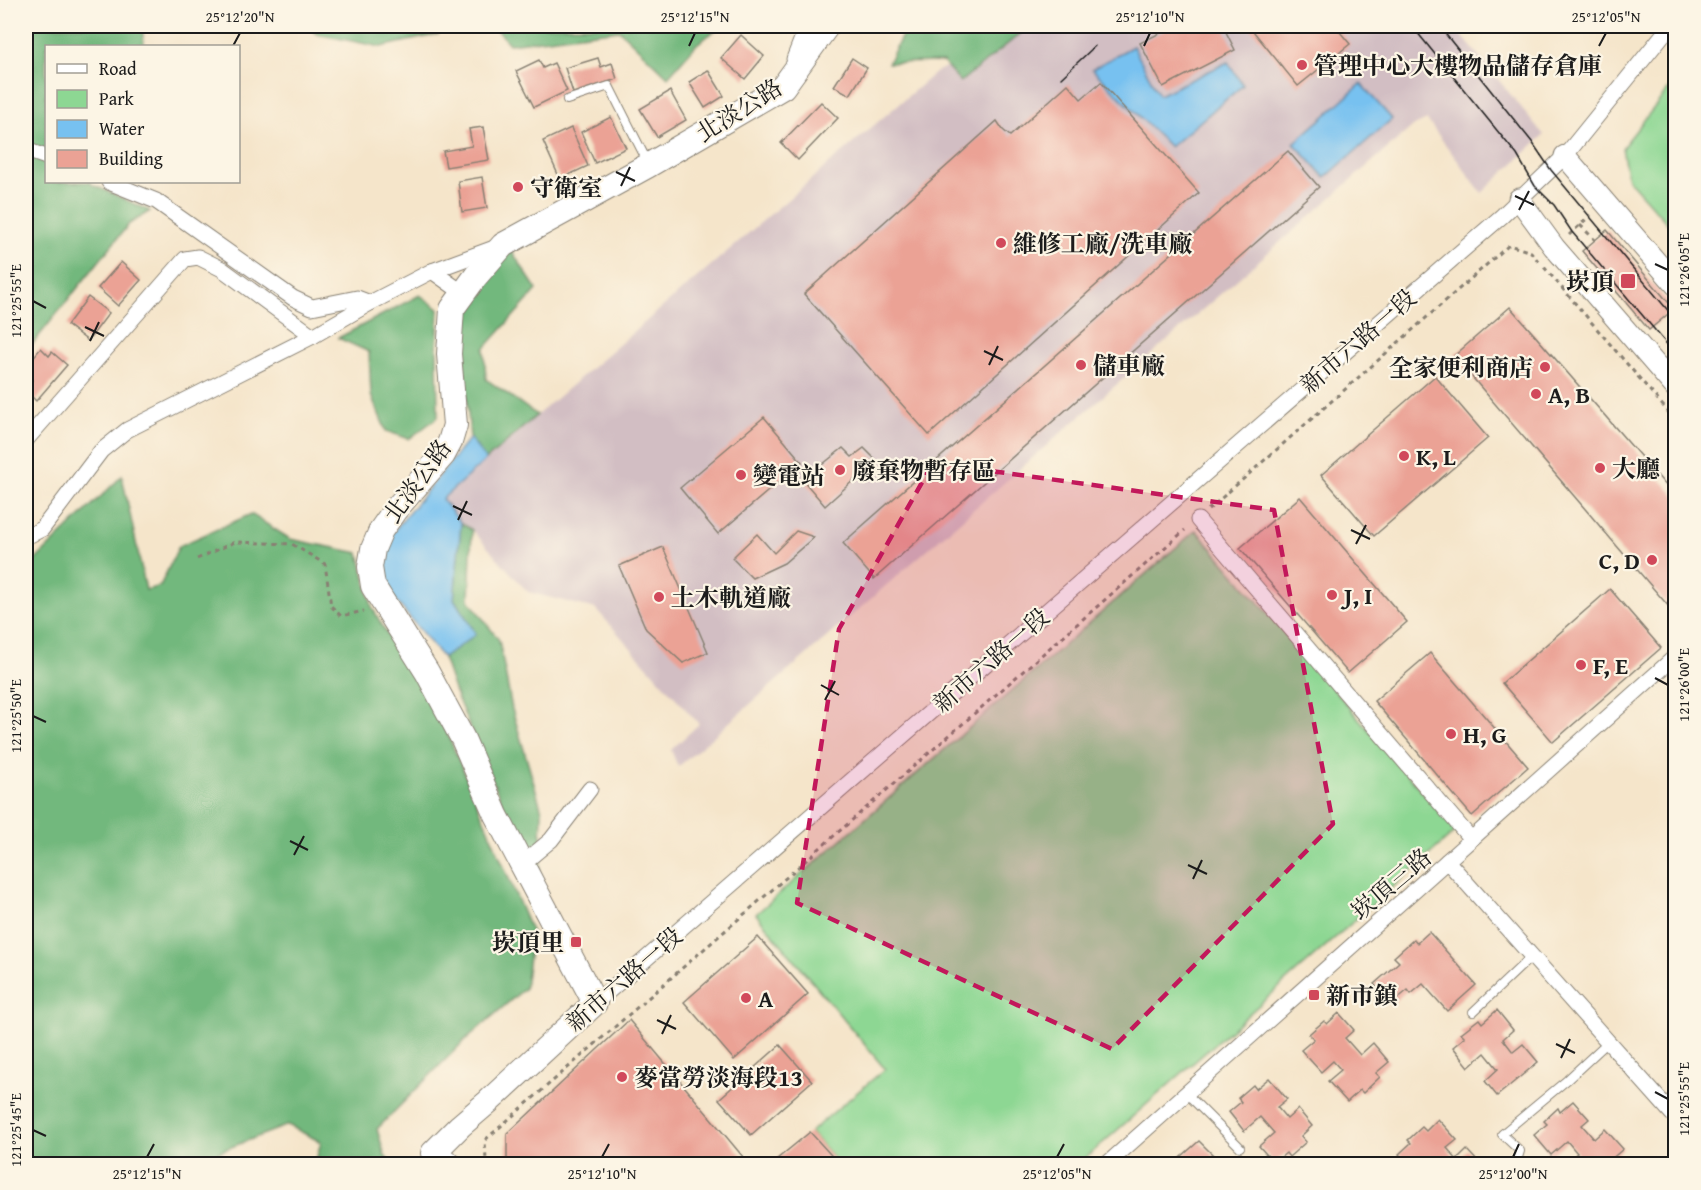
<svg xmlns="http://www.w3.org/2000/svg" width="1701" height="1190" viewBox="0 0 1701 1190" font-family="'Gentium Book Plus','Noto Serif TC',serif">
<rect width="100%" height="100%" fill="#fcf5e5"/>
<filter id="ink" filterUnits="userSpaceOnUse"><feTurbulence type="fractalNoise" baseFrequency=".0167" numOctaves="2"/><feDisplacementMap in="SourceGraphic" scale="12" xChannelSelector="R" yChannelSelector="G"/><feConvolveMatrix kernelMatrix="1 2 1 2 8 2 1 2 1" color-interpolation-filters="sRGB"/></filter>
<filter id="wash" filterUnits="userSpaceOnUse"><feTurbulence type="fractalNoise" baseFrequency=".008" numOctaves="4" result="noise"/><feDisplacementMap in="SourceGraphic" scale="24" xChannelSelector="R" yChannelSelector="G"/><feGaussianBlur stdDeviation="1.35" result="paint"/><feColorMatrix in="noise" values="0 0 0 0 0 0 0 0 0 0 0 0 0 0 0 0 0 1.4 0 .05"/><feComposite in="paint" operator="in"/></filter>
<g filter="url(#wash)">
<rect width="100%" height="100%" fill="#f5e5ca"/>
<polygon fill="#d2bec3" points="1029,26 1454,26 1544,135 1482,193 1427,120 1412,127 678,767 671,750 699,724 596,609 528,592 472,530 461,523 442,499 537,415 936,72"/>
<g fill="#8dd793" stroke="#547a58" stroke-width="1.5">
<polygon points="1675,81 1676,81 1675,232 1628,179 1622,148"/>
<polygon points="1196,530 1456,831 1079,1164 839,1164 810,1132 885,1069 756,914"/>
</g>
<g fill="#72b87d" stroke="#476a4c" stroke-width="1.5">
<polygon points="26,26 142,26 144,46 46,46 46,182 91,182 91,184 150,211 129,224 26,352"/>
<polygon points="306,26 397,26 439,34 381,47 317,34"/>
<polygon points="494,26 721,26 697,44 668,77 619,30 509,44"/>
<polygon points="907,26 1030,26 960,82 943,62 888,63"/>
<polygon points="511,250 537,290 484,349 486,379 537,415 486,460 470,438 461,327 468,299"/>
<polygon points="420,295 439,309 437,350 438,417 409,439 386,431 371,395 369,352 338,338"/>
<polygon points="122,476 146,590 160,586 179,546 251,514 290,539 359,553 372,607 393,645 421,680 446,730 532,933 525,988 465,1040 377,1129 385,1156 391,1164 315,1164 321,1142 288,1125 221,1151 195,1164 26,1164 26,569"/>
<polygon points="461,523 472,530 469,600 499,640 512,709 542,811 540,871 511,824 454,690 443,658 476,634 454,599"/>
</g>
<g fill="#77c1f0" stroke="#4a6e86" stroke-width="1.5">
<polygon points="1133,46 1159,95 1228,62 1243,85 1170,147 1092,69"/>
<polygon points="1361,84 1392,119 1325,178 1294,143"/>
<polygon points="470,438 486,460 442,499 461,523 454,599 476,634 443,658 391,595 382,556 384,543"/>
</g>
<g id="blocks">
<g fill="#eba295">
<polygon points="1174,26 1223,26 1235,50 1163,87 1140,43"/>
<polygon points="1249,26 1335,26 1350,44 1298,86"/>
<polygon points="741,35 764,56 745,79 721,58"/>
<polygon points="598,58 601,67 612,63 617,79 573,93 565,68"/>
<polygon points="852,58 867,68 850,95 834,86"/>
<polygon points="539,60 543,68 554,63 567,91 534,107 516,71"/>
<polygon points="708,70 724,96 705,108 689,82"/>
<polygon points="1101,82 1199,193 929,435 804,294 997,121 1003,130 1010,136 1068,84 1081,99"/>
<polygon points="670,91 686,120 657,137 640,109"/>
<polygon points="821,102 838,118 798,160 781,143"/>
<polygon points="611,117 626,148 595,163 581,132"/>
<polygon points="483,127 489,160 446,167 443,151 472,146 469,129"/>
<polygon points="571,128 588,166 560,179 543,141"/>
<polygon points="1288,151 1319,187 874,579 843,543"/>
<polygon points="482,177 487,208 462,212 458,181"/>
<polygon points="1607,230 1674,309 1649,330 1582,251"/>
<polygon points="121,262 141,280 118,306 98,288"/>
<polygon points="88,297 109,313 88,341 67,325"/>
<polygon points="1510,307 1676,497 1676,615 1454,356"/>
<polygon points="41,348 49,356 52,352 67,365 36,401 26,391 26,388 32,380 26,375 26,366"/>
<polygon points="1435,376 1488,438 1374,536 1321,475"/>
<polygon points="764,417 802,462 718,534 680,488"/>
<polygon points="843,448 852,457 864,448 876,460 825,506 803,480"/>
<polygon points="1300,497 1407,622 1348,673 1240,548"/>
<polygon points="796,531 814,537 784,563 752,578 732,558 757,534 774,553"/>
<polygon points="663,547 708,652 683,663 646,629 619,566"/>
<polygon points="1610,589 1661,648 1553,742 1502,683"/>
<polygon points="1430,653 1528,767 1472,816 1374,701"/>
<polygon points="1429,932 1476,985 1447,1011 1423,984 1411,994 1408,990 1391,1004 1374,984 1399,962 1394,957 1414,939 1417,943"/>
<polygon points="758,937 808,994 734,1060 684,1002"/>
<polygon points="1497,1010 1513,1030 1503,1039 1513,1052 1523,1044 1538,1062 1497,1096 1485,1081 1498,1069 1485,1053 1469,1067 1453,1047 1465,1037 1461,1033 1479,1019 1482,1023"/>
<polygon points="1339,1013 1354,1030 1345,1038 1360,1055 1373,1043 1389,1062 1376,1073 1380,1077 1363,1093 1360,1090 1347,1102 1328,1081 1341,1070 1333,1061 1321,1072 1301,1050 1314,1039 1309,1034 1324,1021 1327,1024"/>
<polygon points="629,1020 749,1164 514,1164 507,1160 507,1134"/>
<polygon points="780,1045 812,1081 751,1135 719,1099"/>
<polygon points="1269,1078 1287,1099 1277,1107 1287,1119 1298,1109 1312,1126 1301,1136 1306,1142 1289,1157 1286,1153 1274,1163 1259,1146 1274,1133 1260,1117 1244,1131 1229,1112 1241,1102 1238,1098 1253,1085 1256,1089"/>
<polygon points="1573,1101 1589,1119 1582,1125 1594,1139 1605,1129 1623,1149 1609,1161 1612,1164 1565,1164 1577,1153 1567,1141 1551,1155 1534,1135 1547,1124 1544,1121 1558,1108 1560,1112"/>
<polygon points="1438,1119 1457,1140 1447,1148 1457,1160 1467,1150 1480,1164 1435,1164 1430,1159 1423,1164 1407,1164 1399,1154 1411,1143 1408,1140 1422,1127 1426,1131"/>
<polygon points="810,1132 839,1164 771,1164"/>
<polygon points="1199,1141 1217,1159 1211,1164 1173,1164"/>
</g>
</g>
</g>
<g filter="url(#ink)">
<use href="#blocks" fill-opacity="0" stroke="#888073" stroke-width="1.5"/>
<g fill="none" stroke-linecap="round" stroke-linejoin="round">
<defs>
<g id="lane">
<polyline points="567,100 609,86 648,163"/>
<polyline points="1473,1012 1532,956"/>
<polyline points="1186,1093 1240,1147"/>
<polyline points="1516,1164 1520,1151 1502,1134 1567,1080 1608,1042"/>
</g>
<g id="street">
<polyline points="794,59 807,26"/>
<polyline points="26,150 46,157"/>
<polyline points="109,182 156,201 293,298 312,307 357,298 370,303"/>
<polyline points="432,271 463,293"/>
<polyline points="26,440 185,259 198,257 222,269 313,336"/>
<polyline points="1198,520 1471,839"/>
<polyline points="26,537 42,529 101,451 127,430 313,336 370,303 432,271 497,247"/>
<polyline points="1447,861 1676,656"/>
<polyline points="521,865 551,840 590,789"/>
<polyline points="595,1003 1502,216 1565,156 1670,26"/>
<polyline points="1107,1164 1447,861 1676,1118"/>
</g>
<g id="secondary">
<polyline points="1565,156 1676,285"/>
<polyline points="1519,199 1554,247 1676,388"/>
</g>
<polyline id="primary" points="449,1164 433,1153 460,1126 488,1102 595,1003 496,815 463,739 427,672 373,586 370,567 373,549 381,530 395,510 443,455 450,442 455,425 449,354 452,309 476,276 503,245 649,165 783,87 827,26"/>
</defs>
<use href="#lane" stroke="#888073" stroke-width="10"/>
<use href="#street" stroke="#888073" stroke-width="17"/>
<use href="#secondary" stroke="#888073" stroke-width="23"/>
<use href="#primary" stroke="#888073" stroke-width="26"/>
<g stroke="#888073" stroke-width="3" stroke-dasharray="4.5 4.5" stroke-linecap="butt">
<polyline points="1580,225 1595,240"/>
<polyline points="1569,235 1591,215"/>
<polyline points="1544,267 1676,421"/>
<polyline points="1208,510 1509,245 1531,252 1539,262"/>
<polyline points="197,559 235,542 292,544 325,564 331,606 341,616 364,611"/>
<polyline points="491,1164 486,1161 485,1140 1185,530"/>
</g>
<use href="#lane" stroke="#fff" stroke-width="8"/>
<use href="#street" stroke="#fff" stroke-width="15"/>
<use href="#secondary" stroke="#fff" stroke-width="21"/>
<use href="#primary" stroke="#fff" stroke-width="24"/>
<g stroke="#1c1c1c" stroke-width="1.5">
<polyline points="1412,26 1517,155 1535,186 1554,205 1572,232 1676,355"/>
<polyline points="1439,26 1532,142 1551,170 1676,320"/>
<polyline points="1061,78 1095,46"/>
</g>
</g>
</g>
<path fill="#c2185b" fill-opacity="0.2" stroke="#c2185b" stroke-width="4.5" stroke-dasharray="12 8" stroke-linejoin="round" d="M933 463 1274 510 1333 824 1112 1049 797 903 839 629Z"/>
<path fill="none" stroke="#1c1c1c" stroke-width="2" d="M233 46 240 33M689 46 695 33M1144 46 1150 33M1599 46 1606 33M616 172 635 181M621 186 630 167M1515 196 1534 205M1519 210 1529 191M1655 264 1668 270M33 301 46 308M85 327 104 336M90 341 99 322M984 351 1003 360M989 365 998 346M453 506 472 515M458 520 467 501M1351 530 1370 539M1356 544 1366 525M1655 678 1668 685M821 685 839 695M825 700 835 681M33 716 46 722M290 841 308 850M294 855 304 836M1188 865 1207 874M1193 879 1202 860M657 1020 676 1029M662 1034 671 1015M1556 1044 1575 1053M1561 1058 1570 1039M1655 1092 1668 1099M33 1130 46 1136M147 1157 154 1144M602 1157 609 1144M1057 1157 1064 1144M1513 1157 1519 1144"/>
<g fill="#d1495b" stroke="#fcf5e5" stroke-width="2">
<circle cx="1302" cy="65" r="6"/>
<circle cx="518" cy="187" r="6"/>
<circle cx="1001" cy="243" r="6"/>
<rect x="1620" y="273" width="16" height="16" rx="3"/>
<circle cx="1081" cy="365" r="6"/>
<circle cx="1545" cy="367" r="6"/>
<circle cx="1536" cy="394" r="6"/>
<circle cx="1404" cy="456" r="6"/>
<circle cx="1600" cy="468" r="6"/>
<circle cx="840" cy="470" r="6"/>
<circle cx="741" cy="475" r="6"/>
<circle cx="1652" cy="560" r="6"/>
<circle cx="1332" cy="595" r="6"/>
<circle cx="659" cy="597" r="6"/>
<circle cx="1581" cy="665" r="6"/>
<circle cx="1451" cy="734" r="6"/>
<rect x="570" y="936" width="12" height="12" rx="3"/>
<rect x="1308" y="989" width="12" height="12" rx="3"/>
<circle cx="746" cy="998" r="6"/>
<circle cx="622" cy="1077" r="6"/>
</g>
<g text-anchor="middle" dominant-baseline="central" stroke-width="4.5" stroke-linejoin="round" paint-order="stroke">
<g font-size="24" font-weight="bold" fill="#1c1c1c" stroke="#fcf5e5" text-anchor="start">
<text x="1314" y="65">管理中心大樓物品儲存倉庫</text>
<text x="530" y="187">守衛室</text>
<text x="1013" y="243">維修工廠/洗車廠</text>
<text x="1614" y="281" text-anchor="end">崁頂</text>
<text x="1093" y="365">儲車廠</text>
<text x="1533" y="367" text-anchor="end">全家便利商店</text>
<text x="1548" y="394">A, B</text>
<text x="1416" y="456">K, L</text>
<text x="1612" y="468">大廳</text>
<text x="852" y="470">廢棄物暫存區</text>
<text x="753" y="475">變電站</text>
<text x="1640" y="560" text-anchor="end">C, D</text>
<text x="1344" y="595">J, I</text>
<text x="671" y="597">土木軌道廠</text>
<text x="1593" y="665">F, E</text>
<text x="1463" y="734">H, G</text>
<text x="564" y="942" text-anchor="end">崁頂里</text>
<text x="1326" y="995">新市鎮</text>
<text x="758" y="998">A</text>
<text x="634" y="1077">麥當勞淡海段13</text>
</g>
<g font-size="24" fill="#1c1c1c" stroke="#fcf5e5">
<text transform="translate(739 110) rotate(-32)">北淡公路</text>
<text transform="translate(1358 341) rotate(-41)">新市六路一段</text>
<text transform="translate(417 481) rotate(-54)">北淡公路</text>
<text transform="translate(991 660) rotate(-41)">新市六路一段</text>
<text transform="translate(1391 884) rotate(-40)">崁頂三路</text>
<text transform="translate(624 979) rotate(-41)">新市六路一段</text>
</g>
</g>
<rect width="1701" height="1190" fill="none" stroke="#fcf5e5" stroke-width="66"/>
<rect x="45" y="45" width="195" height="138" fill="#fcf5e5" stroke="#a29e95" stroke-width="1.5"/>
<rect x="57" y="64" width="30" height="9" fill="#ffffff" stroke="#a29e95" stroke-width="1.5"/>
<text x="99" y="75" font-size="18" fill="#1c1c1c">Road</text>
<rect x="57" y="90" width="30" height="18" fill="#8dd793" stroke="#a29e95" stroke-width="1.5"/>
<text x="99" y="105" font-size="18" fill="#1c1c1c">Park</text>
<rect x="57" y="120" width="30" height="18" fill="#77c1f0" stroke="#a29e95" stroke-width="1.5"/>
<text x="99" y="135" font-size="18" fill="#1c1c1c">Water</text>
<rect x="57" y="150" width="30" height="18" fill="#eba295" stroke="#a29e95" stroke-width="1.5"/>
<text x="99" y="165" font-size="18" fill="#1c1c1c">Building</text>
<rect x="33" y="33" width="1635" height="1124" fill="none" stroke="#1c1c1c" stroke-width="2"/>
<g font-size="15" text-anchor="middle" fill="#1c1c1c">
<text x="240" y="22">25°12'20"N</text>
<text x="695" y="22">25°12'15"N</text>
<text x="1150" y="22">25°12'10"N</text>
<text x="1606" y="22">25°12'05"N</text>
<text transform="translate(1684 270) rotate(-90)" y="5">121°26'05"E</text>
<text transform="translate(16 301) rotate(-90)" y="5">121°25'55"E</text>
<text transform="translate(1684 685) rotate(-90)" y="5">121°26'00"E</text>
<text transform="translate(16 716) rotate(-90)" y="5">121°25'50"E</text>
<text transform="translate(1684 1099) rotate(-90)" y="5">121°25'55"E</text>
<text transform="translate(16 1130) rotate(-90)" y="5">121°25'45"E</text>
<text x="147" y="1179">25°12'15"N</text>
<text x="602" y="1179">25°12'10"N</text>
<text x="1057" y="1179">25°12'05"N</text>
<text x="1513" y="1179">25°12'00"N</text>
</g>
</svg>
